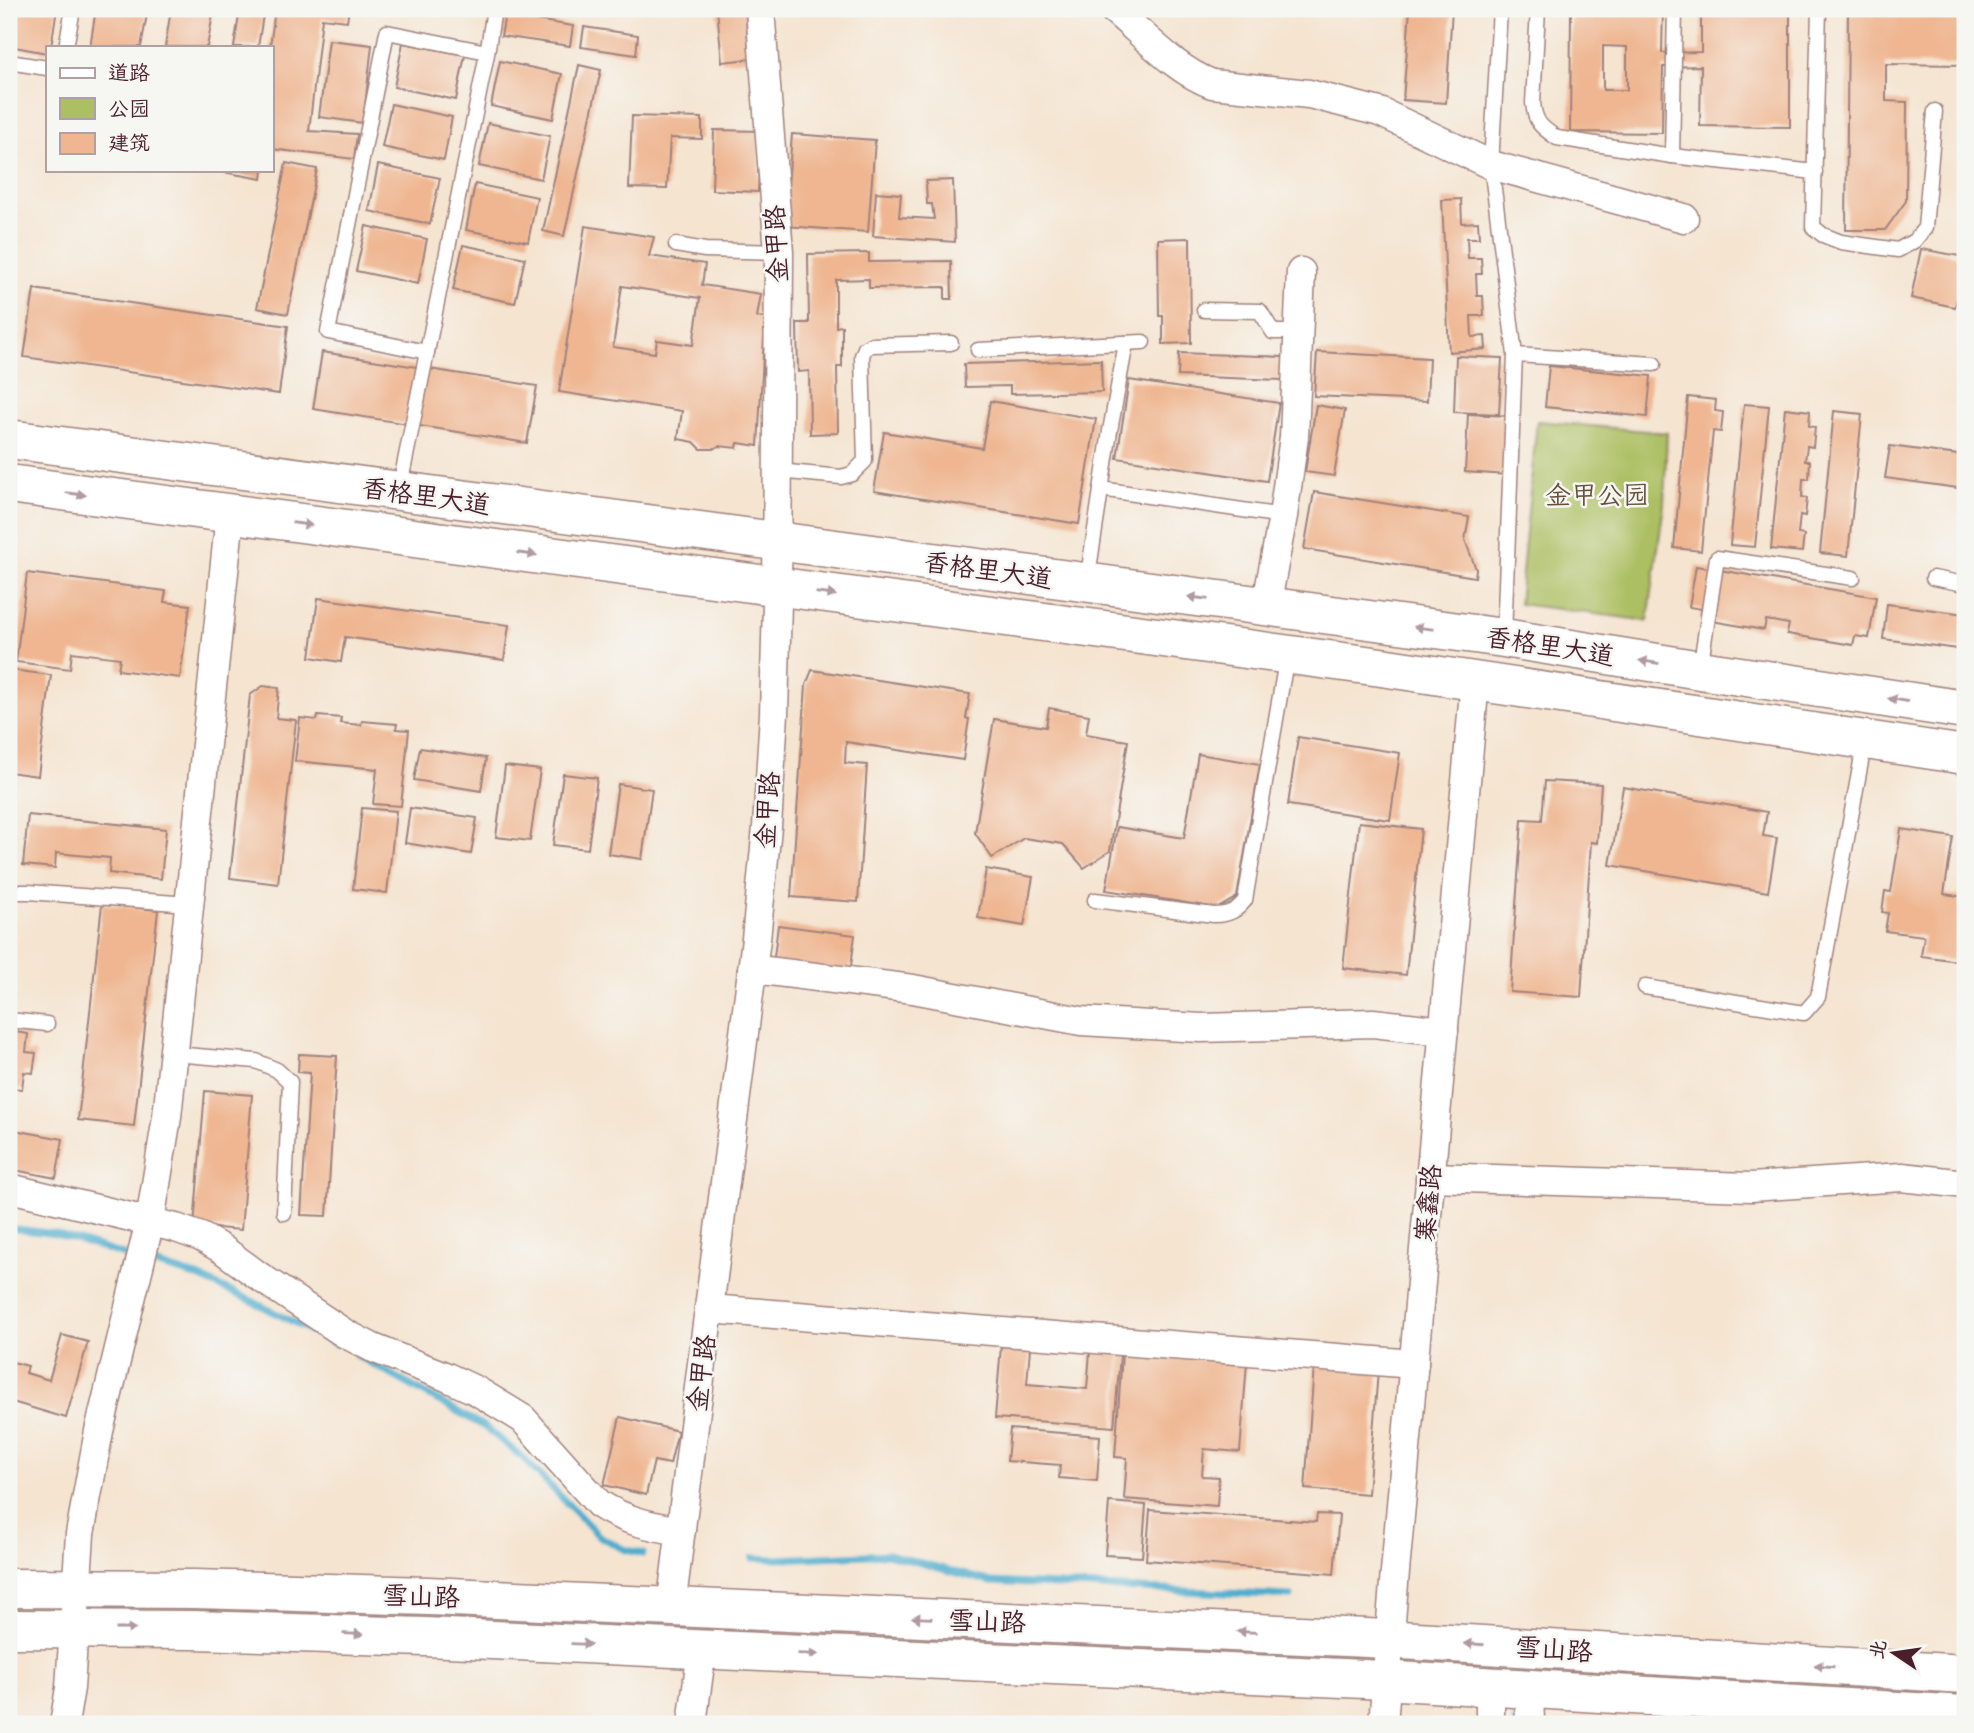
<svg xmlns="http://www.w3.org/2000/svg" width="1974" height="1733" viewBox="0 0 1974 1733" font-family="Itim,'LXGW WenKai TC',sans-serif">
<rect width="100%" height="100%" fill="#f6f6f2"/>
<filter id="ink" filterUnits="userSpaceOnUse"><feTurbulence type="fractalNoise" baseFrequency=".0143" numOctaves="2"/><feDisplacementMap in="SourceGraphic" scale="14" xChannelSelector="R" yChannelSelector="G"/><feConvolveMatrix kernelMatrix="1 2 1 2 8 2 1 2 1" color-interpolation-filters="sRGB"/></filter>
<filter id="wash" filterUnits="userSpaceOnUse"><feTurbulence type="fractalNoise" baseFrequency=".00686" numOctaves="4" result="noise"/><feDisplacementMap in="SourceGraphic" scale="28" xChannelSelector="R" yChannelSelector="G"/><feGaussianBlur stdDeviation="1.57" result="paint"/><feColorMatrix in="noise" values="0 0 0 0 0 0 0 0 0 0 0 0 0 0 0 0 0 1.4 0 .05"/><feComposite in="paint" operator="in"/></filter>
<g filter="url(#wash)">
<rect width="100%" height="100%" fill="#f5e4d0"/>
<polygon fill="#acbf62" stroke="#7b6f46" stroke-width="2" points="1537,421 1667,433 1664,504 1648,621 1519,604"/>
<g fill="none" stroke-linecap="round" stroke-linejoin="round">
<g stroke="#4fadce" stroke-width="7">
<polyline points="9,1228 56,1234 134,1258"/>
<polyline points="145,1261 198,1277 254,1302 336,1344"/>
<polyline points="356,1355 485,1427 523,1458 599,1536 623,1549 643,1554"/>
<polyline points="753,1558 777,1559 888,1554 991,1582 1291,1596"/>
<polyline points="1515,1720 1515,1724"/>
</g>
</g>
<g id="blocks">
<g fill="#efb691" fill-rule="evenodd">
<polygon points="9,9 57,9 51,47 47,47 47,53 9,46"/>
<polygon points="96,9 148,9 141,47 90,47"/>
<polygon points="171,9 214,9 207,47 165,47"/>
<polygon points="240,9 264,9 258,47 234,47"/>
<polygon points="275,9 349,9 347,21 322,18 309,131 357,134 354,159 271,149 270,47"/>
<polygon points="717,9 745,9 750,59 722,62"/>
<polygon points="1410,9 1452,9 1446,103 1403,100"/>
<path d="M1571 9H1663L1662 53 1701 52V9H1790V127L1700 126 1701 66 1663 67 1662 133 1570 132ZM1603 46 1627 47V90H1603Z"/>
<polygon points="1848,9 1965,9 1965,65 1886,64 1886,101 1907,102 1906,201 1885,230 1846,230"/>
<polygon points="505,15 573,26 570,46 501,36"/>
<polygon points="584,27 638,35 636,55 581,47"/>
<polygon points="329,40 372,45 363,123 319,117"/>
<polygon points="403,43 465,55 456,100 394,87"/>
<polygon points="500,61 562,74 553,119 491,106"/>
<polygon points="579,65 601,70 564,236 543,231"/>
<polygon points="391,104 452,117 444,160 382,147"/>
<polygon points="632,116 702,118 702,139 670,138 667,189 629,188"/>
<polygon points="488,123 550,136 541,179 479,166"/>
<polygon points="714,130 760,131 758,192 712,190"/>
<polygon points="792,134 875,140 868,232 785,226"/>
<polygon points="286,163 317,169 288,314 257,308"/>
<polygon points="378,165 440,178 430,224 369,211"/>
<polygon points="217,170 263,170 262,179 217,171"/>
<polygon points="953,180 955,242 873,236 876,192 901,194 899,217 934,219 932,204 927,204 926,181"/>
<polygon points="475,184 537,197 528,242 466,230"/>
<polygon points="1461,199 1462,223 1478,222 1479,238 1467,238 1468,258 1481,258 1482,274 1476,274 1477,296 1483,296 1484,316 1471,316 1472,337 1485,336 1486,349 1449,352 1442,200"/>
<polygon points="366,226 427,239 418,284 356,271"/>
<path d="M585 226 654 237 649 256 705 264 702 285 761 294 757 317 765 318 758 446 738 443 737 448 719 446 713 449H701L694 442 678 439 682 411 559 392ZM622 286 700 298 693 345 657 340 655 353 613 347Z"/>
<polygon points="1190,238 1191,343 1163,344 1163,316 1159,316 1158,239"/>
<polygon points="463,245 525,258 515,303 453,290"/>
<polygon points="1921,249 1965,257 1965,297 1958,295 1955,307 1911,298"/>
<polygon points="869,253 869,262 951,261 952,299 945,299 945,287 869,288 869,279 836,280 836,327 842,326 842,367 837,367 838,433 810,434 809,371 798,372 797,323 809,323 808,254"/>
<polygon points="34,289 288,326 279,394 24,357"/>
<polygon points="322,352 537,386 527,443 313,409"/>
<polygon points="1317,352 1429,358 1427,401 1314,396"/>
<polygon points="1179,353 1284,357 1283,380 1178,376"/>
<polygon points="1456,356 1502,358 1499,414 1454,412"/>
<polygon points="1101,360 1102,392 1010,394 1010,386 965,387 964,364"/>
<polygon points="1549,366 1651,376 1647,417 1545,407"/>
<polygon points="1129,380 1279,403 1267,481 1117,458"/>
<polygon points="1688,397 1716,400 1715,411 1723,412 1721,432 1713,431 1701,551 1674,548"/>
<polygon points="990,401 1096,419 1079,524 874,491 884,432 982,448"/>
<polygon points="1744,404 1769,406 1755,547 1730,545"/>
<polygon points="1316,405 1345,410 1334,476 1305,472"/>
<polygon points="1785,408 1810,411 1809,426 1815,427 1813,447 1807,446 1805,461 1810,461 1809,479 1803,479 1802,497 1807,498 1805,516 1800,515 1798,534 1804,535 1802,552 1771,549"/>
<polygon points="1834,411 1862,414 1848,556 1820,553"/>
<polygon points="1468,414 1511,416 1507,475 1465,472"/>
<polygon points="1890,446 1965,456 1965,489 1885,478"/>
<polygon points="1314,492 1469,517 1465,540 1476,569 1475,577 1304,549"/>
<polygon points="1696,566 1876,597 1869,638 1855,636 1853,645 1787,634 1789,624 1766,620 1764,630 1700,619 1702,609 1689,607"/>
<polygon points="27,573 166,591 164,602 190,605 180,678 118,670 120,658 72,652 70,669 16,662"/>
<polygon points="318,598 509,625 504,660 345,637 341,662 310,657"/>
<polygon points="1887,604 1965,614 1965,650 1883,639"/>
<polygon points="11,670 51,675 38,776 9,772 9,689"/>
<polygon points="812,670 970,694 966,718 969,719 963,760 846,742 845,763 867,765 858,902 791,897 806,685"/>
<polygon points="263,686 279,688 276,718 296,720 278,884 230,878 250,695"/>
<polygon points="1049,708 1089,715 1086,734 1128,741 1110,851 1084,868 1063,844 1024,838 992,858 975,833 994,719 1046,727"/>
<polygon points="318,716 341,718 340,723 361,725 362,721 397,724 396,729 409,730 401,806 373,804 377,769 295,761 300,718 317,720"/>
<polygon points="1298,737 1400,753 1390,820 1288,805"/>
<polygon points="420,748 486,758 481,791 414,780"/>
<polygon points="1198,754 1260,764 1237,897 1218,908 1106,890 1117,827 1184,838"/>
<polygon points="505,766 540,770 530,841 496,837"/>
<polygon points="563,774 597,778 588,849 553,845"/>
<polygon points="1545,781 1601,784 1597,843 1591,842 1581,997 1510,992 1522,819 1542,820"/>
<polygon points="618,784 652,789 642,859 608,854"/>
<polygon points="1623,787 1767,812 1763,836 1777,838 1768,892 1610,865"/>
<polygon points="362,808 396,811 387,893 353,889"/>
<polygon points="410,808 477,818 471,854 405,843"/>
<polygon points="28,815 166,829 161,879 109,873 110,858 56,853 55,868 23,865"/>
<polygon points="1359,822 1421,829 1406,975 1343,968"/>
<polygon points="1901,829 1953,837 1944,894 1965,897 1965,962 1921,956 1924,936 1885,931 1888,913 1882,912 1885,891 1891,892"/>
<polygon points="986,869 1033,877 1024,926 978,918"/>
<polygon points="102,904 158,910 134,1126 78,1120"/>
<polygon points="778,925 855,935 850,974 773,965"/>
<polygon points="9,1031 28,1034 26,1052 36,1053 33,1073 24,1072 22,1089 9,1088"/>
<polygon points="299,1054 337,1056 327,1216 301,1215 310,1073 298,1072"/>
<polygon points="205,1091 252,1095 241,1230 194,1226"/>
<polygon points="9,1129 63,1139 56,1178 9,1169"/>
<polygon points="62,1335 88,1342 66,1418 9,1401 9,1361 28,1366 26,1373 49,1380"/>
<polygon points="1001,1346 1030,1348 1027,1384 1087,1389 1090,1352 1120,1355 1114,1427 995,1418"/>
<polygon points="1122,1354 1247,1363 1240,1452 1204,1449 1202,1476 1219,1477 1217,1506 1124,1499 1127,1458 1115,1457"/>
<polygon points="1314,1366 1378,1371 1368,1494 1305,1489"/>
<polygon points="620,1417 678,1431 670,1464 654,1461 646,1495 604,1485"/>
<polygon points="1010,1429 1100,1436 1097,1481 1059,1478 1060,1465 1007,1461"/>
<polygon points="1109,1502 1146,1505 1142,1557 1105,1555"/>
<polygon points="1150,1510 1316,1522 1317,1514 1339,1515 1334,1574 1146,1560"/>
</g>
</g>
</g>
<g filter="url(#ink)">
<use href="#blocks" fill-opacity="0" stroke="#a0827e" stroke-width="2"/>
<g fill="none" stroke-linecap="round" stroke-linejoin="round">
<defs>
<g id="lane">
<polyline points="1500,9 1491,165 1515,355 1654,364"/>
<path d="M1538 9 1533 103C1535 123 1541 127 1557 138L1672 156 1815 172"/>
<polyline points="1819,9 1813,227 1823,235 1841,242 1898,250 1914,241 1925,228 1935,111"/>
<polyline points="66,47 73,9"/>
<polyline points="9,62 47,68"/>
<polyline points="1672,156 1675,9"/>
<polyline points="676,245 705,250 779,252"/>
<polyline points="1204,310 1260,311 1273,332 1298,332"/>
<polyline points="978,350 1143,342"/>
<polyline points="427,352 328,332 387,32 487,52"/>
<polyline points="778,471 841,477 852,474 865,461 862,356 865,348 871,345 951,343"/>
<polyline points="1101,489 1283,516"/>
<polyline points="399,491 487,54 494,9"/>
<polyline points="1933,578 1965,584"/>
<polyline points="1087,582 1110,431 1126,343"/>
<polyline points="1504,636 1515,355"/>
<polyline points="1700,669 1717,558 1853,578"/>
<polyline points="9,892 28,892 189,904"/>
<path d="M1095 900 1214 915C1228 915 1237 911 1245 900L1287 655"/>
<polyline points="1645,987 1804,1013 1818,997 1865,740"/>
<polyline points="9,1020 47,1024"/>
<polyline points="174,1054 256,1061 277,1070 290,1082 284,1213"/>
</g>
<g id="street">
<path d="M1113 9C1145 35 1173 69 1212 84L1309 94 1380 112 1491 165 1684 218"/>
<polyline points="1266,607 1283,516 1294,437 1301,272"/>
<polyline points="752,969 913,989 1081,1021 1201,1028 1373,1023 1444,1031"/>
<polyline points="1430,1177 1751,1187 1902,1177 1965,1184"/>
<path d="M9 1189 18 1190 176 1228 201 1237 222 1249 260 1277 344 1333 373 1348 447 1377 477 1391 523 1419 599 1504C625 1521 651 1526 681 1531"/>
<polyline points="709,1309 1414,1364"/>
<polyline points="671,1607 756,939 767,827 774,714 777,602 779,252 760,9"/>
<polyline points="1490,1686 1490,1724"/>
<polyline points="1529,1689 1530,1724"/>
<polyline points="64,1724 70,1688 80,1534 99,1431 150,1221 167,1117 230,515"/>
<polyline points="692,1724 702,1650"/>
<polyline points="1383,1724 1394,1583 1475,681"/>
</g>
<g id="secondary">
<polyline points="9,439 1504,638 1700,670 1965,710"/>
<polyline points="9,484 1381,667 1965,755"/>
<polyline points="9,1588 194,1589 428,1596 1367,1638 1965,1674"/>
<polyline points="9,1629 194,1630 426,1637 1365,1679 1965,1715"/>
</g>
</defs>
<use href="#lane" stroke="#a0827e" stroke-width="17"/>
<use href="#street" stroke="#a0827e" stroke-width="31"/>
<use href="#secondary" stroke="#a0827e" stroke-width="41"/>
<use href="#lane" stroke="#fff" stroke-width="14"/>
<use href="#street" stroke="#fff" stroke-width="28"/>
<use href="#secondary" stroke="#fff" stroke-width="38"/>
</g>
<defs><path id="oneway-solid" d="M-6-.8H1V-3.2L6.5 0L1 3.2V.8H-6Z" transform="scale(1.75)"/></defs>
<g fill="#ae9aa0">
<use href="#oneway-solid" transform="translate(76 494) rotate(8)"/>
<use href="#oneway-solid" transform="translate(302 524) rotate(8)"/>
<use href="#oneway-solid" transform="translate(527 554) rotate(8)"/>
<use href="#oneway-solid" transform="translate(826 594) rotate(8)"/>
<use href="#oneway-solid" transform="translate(1198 598) rotate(-172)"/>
<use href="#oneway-solid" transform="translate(1424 628) rotate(-173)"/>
<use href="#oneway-solid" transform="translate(1649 662) rotate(-171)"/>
<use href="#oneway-solid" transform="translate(1898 700) rotate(-171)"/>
<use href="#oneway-solid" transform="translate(922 1618) rotate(-178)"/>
<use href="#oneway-solid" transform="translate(126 1629)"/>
<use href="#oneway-solid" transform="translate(1247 1632) rotate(-178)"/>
<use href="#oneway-solid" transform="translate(353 1634) rotate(2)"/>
<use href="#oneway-solid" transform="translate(581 1644) rotate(2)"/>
<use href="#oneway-solid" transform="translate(1474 1644) rotate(-176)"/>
<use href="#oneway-solid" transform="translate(808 1654) rotate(2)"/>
<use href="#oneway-solid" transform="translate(1824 1666) rotate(-176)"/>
</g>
</g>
<g text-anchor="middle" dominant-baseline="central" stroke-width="5" stroke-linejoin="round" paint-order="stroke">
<g font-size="26" fill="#4a1f2b" stroke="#f6f6f2">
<text transform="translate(776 244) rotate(-93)">金甲路</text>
<text transform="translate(426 496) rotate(8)">香格里大道</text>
<text transform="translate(988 570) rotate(8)">香格里大道</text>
<text transform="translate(1550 646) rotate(9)">香格里大道</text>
<text transform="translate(767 810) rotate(-86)">金甲路</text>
<text transform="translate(1428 1203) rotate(-85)">寨鑫路</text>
<text transform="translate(701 1373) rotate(-83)">金甲路</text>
<text transform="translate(421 1596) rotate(2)">雪山路</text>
<text transform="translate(987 1621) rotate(2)">雪山路</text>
<text transform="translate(1554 1649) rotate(4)">雪山路</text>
</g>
<g font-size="26" fill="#674f3c" stroke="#f6f6f2">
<text x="1597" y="495">金甲公园</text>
</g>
</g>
<rect width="1974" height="1733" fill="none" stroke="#f6f6f2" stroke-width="35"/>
<rect x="46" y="46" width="228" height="126" fill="#f6f6f2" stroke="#b1a0a2" stroke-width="2"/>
<rect x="60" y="68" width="35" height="10" fill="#ffffff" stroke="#b1a0a2" stroke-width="2"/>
<text x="108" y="80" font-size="21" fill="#4a1f2b">道路</text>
<rect x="60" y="98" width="35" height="21" fill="#acbf62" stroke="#b1a0a2" stroke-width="2"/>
<text x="108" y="116" font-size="21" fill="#4a1f2b">公园</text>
<rect x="60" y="133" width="35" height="21" fill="#efb691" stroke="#b1a0a2" stroke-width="2"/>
<text x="108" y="150" font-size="21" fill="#4a1f2b">建筑</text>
<g transform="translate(1894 1653) rotate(283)" stroke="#f6f6f2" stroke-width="5" paint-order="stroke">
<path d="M0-5L12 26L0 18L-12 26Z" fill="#4a1f2b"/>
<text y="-10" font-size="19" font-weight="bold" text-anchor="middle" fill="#4a1f2b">北</text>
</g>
</svg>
